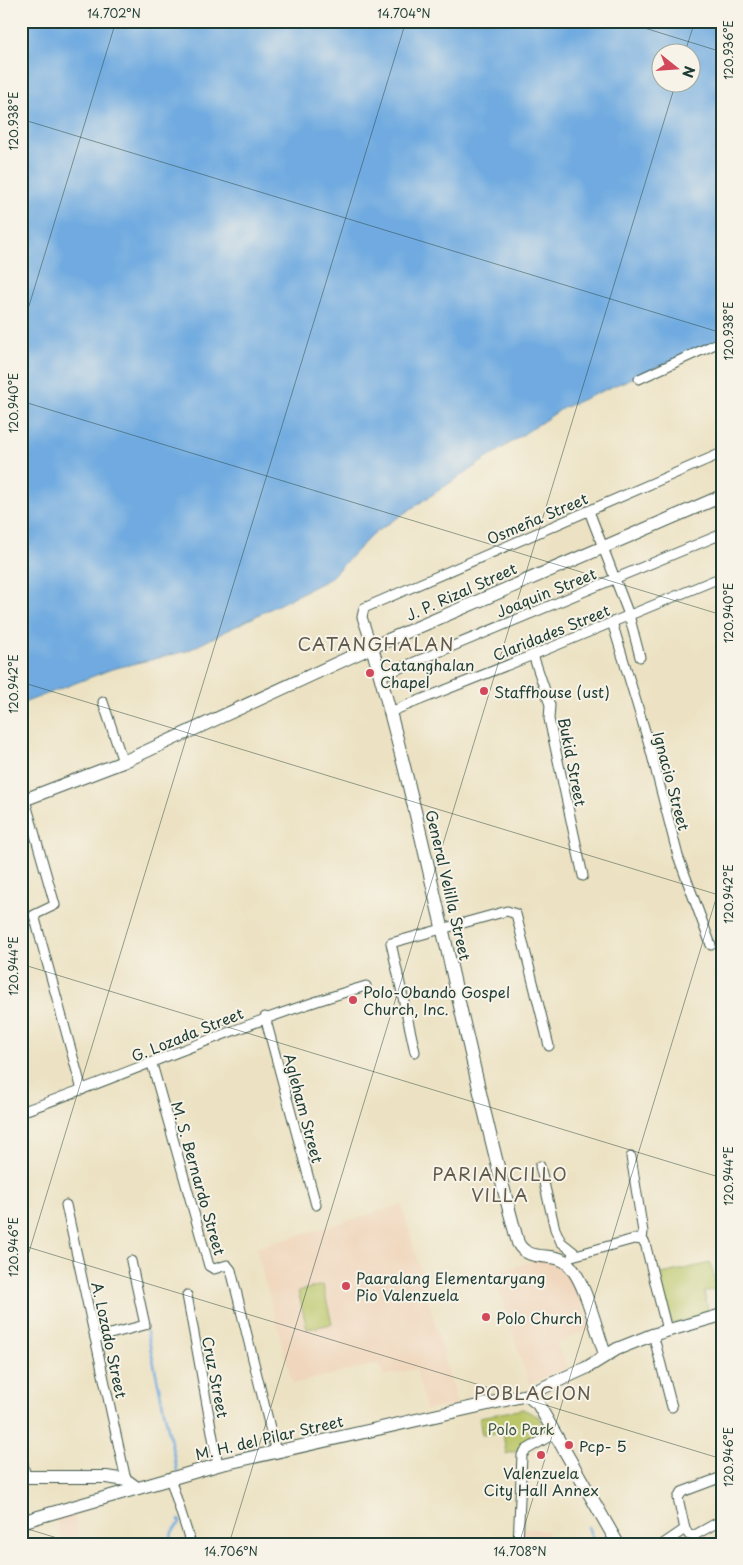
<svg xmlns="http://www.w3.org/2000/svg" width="743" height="1565" viewBox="0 0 743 1565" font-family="'Playpen Sans',sans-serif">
<rect width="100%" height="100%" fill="#f7f3e8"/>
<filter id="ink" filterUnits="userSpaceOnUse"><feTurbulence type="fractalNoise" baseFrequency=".02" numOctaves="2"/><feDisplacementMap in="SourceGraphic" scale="10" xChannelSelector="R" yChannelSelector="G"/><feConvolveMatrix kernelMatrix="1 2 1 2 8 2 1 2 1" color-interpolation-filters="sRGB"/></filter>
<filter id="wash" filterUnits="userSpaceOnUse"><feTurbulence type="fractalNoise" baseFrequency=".0096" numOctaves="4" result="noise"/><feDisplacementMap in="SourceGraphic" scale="20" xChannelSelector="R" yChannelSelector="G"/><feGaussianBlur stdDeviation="1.12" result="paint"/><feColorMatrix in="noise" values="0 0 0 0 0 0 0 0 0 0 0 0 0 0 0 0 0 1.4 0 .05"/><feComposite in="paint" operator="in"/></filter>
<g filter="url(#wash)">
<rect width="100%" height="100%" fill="#ece2c3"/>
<g fill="#f0d6bc">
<polygon points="402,1205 457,1404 426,1410 416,1369 383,1376 380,1363 293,1384 256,1248"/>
<polygon points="538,1259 563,1266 573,1277 590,1329 556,1343 567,1367 529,1384 494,1273"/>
<polygon points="74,1514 79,1538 62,1542 56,1518"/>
<polygon points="522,1527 547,1531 547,1537 552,1538 551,1544 521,1544"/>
</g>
<g fill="#bac667" stroke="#6c824e">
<polygon points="711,1263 717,1289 704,1292 709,1314 671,1324 657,1275"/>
<polygon points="323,1285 332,1324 307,1329 298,1291"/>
<polygon points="523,1409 539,1417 548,1433 523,1449 506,1454 503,1433 482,1435 479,1417"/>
</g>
<path fill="#6faae0" stroke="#47748a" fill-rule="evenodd" d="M21 21H722V339L563 408 373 534 329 579 187 651 112 669 21 704ZM660 52H690V82H660Z"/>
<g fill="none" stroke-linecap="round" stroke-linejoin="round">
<g stroke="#6faae0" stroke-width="2.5">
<polyline points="147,1332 177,1470"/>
<polyline points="588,1527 595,1544"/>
<polyline points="170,1544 172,1532 180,1523 179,1520"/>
</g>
</g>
</g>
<g filter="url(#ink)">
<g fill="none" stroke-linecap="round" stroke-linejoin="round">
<defs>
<g id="street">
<polyline points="639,379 722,341"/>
<polyline points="589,511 629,615 640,657"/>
<polyline points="612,622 649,744 678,856 711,945"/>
<polyline points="372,647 362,617 364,608 722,453"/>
<polyline points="533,655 550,705 549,719 583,876"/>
<polyline points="381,676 722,534"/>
<polyline points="103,702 123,762"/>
<polyline points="390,712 533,655 722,577"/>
<polyline points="25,800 55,905 34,915 82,1090"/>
<polyline points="265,1017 316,1205"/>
<polyline points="415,1052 391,943 507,911 516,914 549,1046"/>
<polyline points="152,1064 209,1266 214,1269 227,1265 231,1270 276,1452"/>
<path d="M21 1112C136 1071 248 1020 366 986"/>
<polyline points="631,1157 643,1232 642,1240"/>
<polyline points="540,1166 555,1229 561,1242 576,1254"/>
<polyline points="66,1205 126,1480"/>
<polyline points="642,1240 645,1243 667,1330"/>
<polyline points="572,1256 634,1239 642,1240"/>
<polyline points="187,1295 218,1465"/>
<polyline points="653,1334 672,1407"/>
<polyline points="95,1338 145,1325 131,1261"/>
<polyline points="21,1455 26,1477"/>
<polyline points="722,1477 682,1492 678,1498 685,1529 689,1535 693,1536 722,1520"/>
<polyline points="170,1478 191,1544"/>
<polyline points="518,1544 522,1455 526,1450 555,1433"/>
<polyline points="663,1544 685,1529"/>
</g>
<g id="secondary">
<path d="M372 647C429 844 464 1046 518 1243 529 1264 556 1250 569 1265 586 1283 596 1330 605 1354"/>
<polyline points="21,801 123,762 372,647 722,496"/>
<polyline points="527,1395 538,1404 618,1544"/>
<polyline points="21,1477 106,1477 126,1480 137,1488"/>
<polyline points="21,1522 218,1465 527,1395 586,1368 617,1349 652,1335 722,1315"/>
</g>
</defs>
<use href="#street" stroke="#3e5649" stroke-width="11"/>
<use href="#secondary" stroke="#3e5649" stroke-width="14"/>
<use href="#street" stroke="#fff" stroke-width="9"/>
<use href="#secondary" stroke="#fff" stroke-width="12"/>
</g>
</g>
<path fill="none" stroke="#1f3d34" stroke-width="1" stroke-opacity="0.45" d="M622 21 722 52M685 52 695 21M21 119 722 333M21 332 116 21M21 401 722 615M21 682 722 896M21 964 722 1178M21 1245 722 1459M21 1278 406 21M21 1527 77 1544M229 1544 676 82M519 1544 722 879"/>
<g fill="#d1495b" stroke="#f7f3e8" stroke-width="2">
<circle cx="370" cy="673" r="5"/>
<circle cx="484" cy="691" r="5"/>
<circle cx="353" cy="1000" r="5"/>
<circle cx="346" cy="1286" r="5"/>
<circle cx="486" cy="1317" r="5"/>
<circle cx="569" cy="1445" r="5"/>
<circle cx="541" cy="1455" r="5"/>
</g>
<g text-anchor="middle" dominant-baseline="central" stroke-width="4" stroke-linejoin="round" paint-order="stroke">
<g font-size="15" fill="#1f3d34" stroke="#f7f3e8">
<text transform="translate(537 518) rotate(-23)">Osmeña Street</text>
<text transform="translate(461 591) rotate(-24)">J. P. Rizal Street</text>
<text transform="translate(546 592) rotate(-22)">Joaquin Street</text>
<text transform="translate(551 632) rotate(-22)">Claridades Street</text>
<text transform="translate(573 762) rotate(79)">Bukid Street</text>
<text transform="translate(672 781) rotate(75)">Ignacio Street</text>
<text transform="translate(449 885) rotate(77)">General Velilla Street</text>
<text transform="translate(187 1034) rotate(-22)">G. Lozada Street</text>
<text transform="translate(304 1108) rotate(75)">Agleham Street</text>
<text transform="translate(199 1178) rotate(74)">M. S. Bernardo Street</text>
<text transform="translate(110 1340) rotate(78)">A. Lozado Street</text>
<text transform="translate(216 1377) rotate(79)">Cruz Street</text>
<text transform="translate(269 1437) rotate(-13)">M. H. del Pilar Street</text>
</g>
<g font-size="15" fill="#1f3d34" stroke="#f7f3e8" text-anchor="start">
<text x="380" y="664">Catanghalan<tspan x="380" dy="17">Chapel</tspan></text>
<text x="494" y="691">Staffhouse (ust)</text>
<text x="363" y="991">Polo-Obando Gospel<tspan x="363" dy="17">Church, Inc.</tspan></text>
<text x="356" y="1277">Paaralang Elementaryang<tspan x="356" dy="17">Pio Valenzuela</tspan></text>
<text x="496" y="1317">Polo Church</text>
<text x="579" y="1445">Pcp- 5</text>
<text x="541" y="1472" text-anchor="middle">Valenzuela<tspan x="541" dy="17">City Hall Annex</tspan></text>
</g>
<g font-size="15" fill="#3e583e" stroke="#f7f3e8">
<text x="521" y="1428">Polo Park</text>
</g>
<g font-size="18" letter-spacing="1" fill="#605b4d" stroke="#f7f3e8">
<text x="376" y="643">CATANGHALAN</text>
<text x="500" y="1173">PARIANCILLO<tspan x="500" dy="21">VILLA</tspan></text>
<text x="533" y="1392">POBLACION</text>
</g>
</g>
<rect width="743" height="1565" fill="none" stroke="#f7f3e8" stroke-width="55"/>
<g transform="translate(676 68) rotate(107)"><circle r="24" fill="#f7f3e8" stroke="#a1aaa0"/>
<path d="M0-4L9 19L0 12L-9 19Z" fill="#d1495b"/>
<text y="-8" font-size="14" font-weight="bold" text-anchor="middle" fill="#1f3d34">N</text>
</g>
<rect x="28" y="28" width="688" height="1510" fill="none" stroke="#1f3d34" stroke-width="2"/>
<g font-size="12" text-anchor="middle" fill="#1f3d34">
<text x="114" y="18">14.702°N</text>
<text x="404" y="18">14.704°N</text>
<text transform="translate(729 50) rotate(-90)" y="4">120.936°E</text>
<text transform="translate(14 121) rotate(-90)" y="4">120.938°E</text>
<text transform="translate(729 331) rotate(-90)" y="4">120.938°E</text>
<text transform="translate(14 403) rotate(-90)" y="4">120.940°E</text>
<text transform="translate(729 613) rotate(-90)" y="4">120.940°E</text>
<text transform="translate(14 684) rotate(-90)" y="4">120.942°E</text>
<text transform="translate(729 894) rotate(-90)" y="4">120.942°E</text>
<text transform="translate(14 966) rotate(-90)" y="4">120.944°E</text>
<text transform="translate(729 1176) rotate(-90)" y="4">120.944°E</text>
<text transform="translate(14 1247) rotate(-90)" y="4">120.946°E</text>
<text transform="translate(729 1457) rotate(-90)" y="4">120.946°E</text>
<text x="231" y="1556">14.706°N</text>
<text x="520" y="1556">14.708°N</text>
</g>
</svg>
